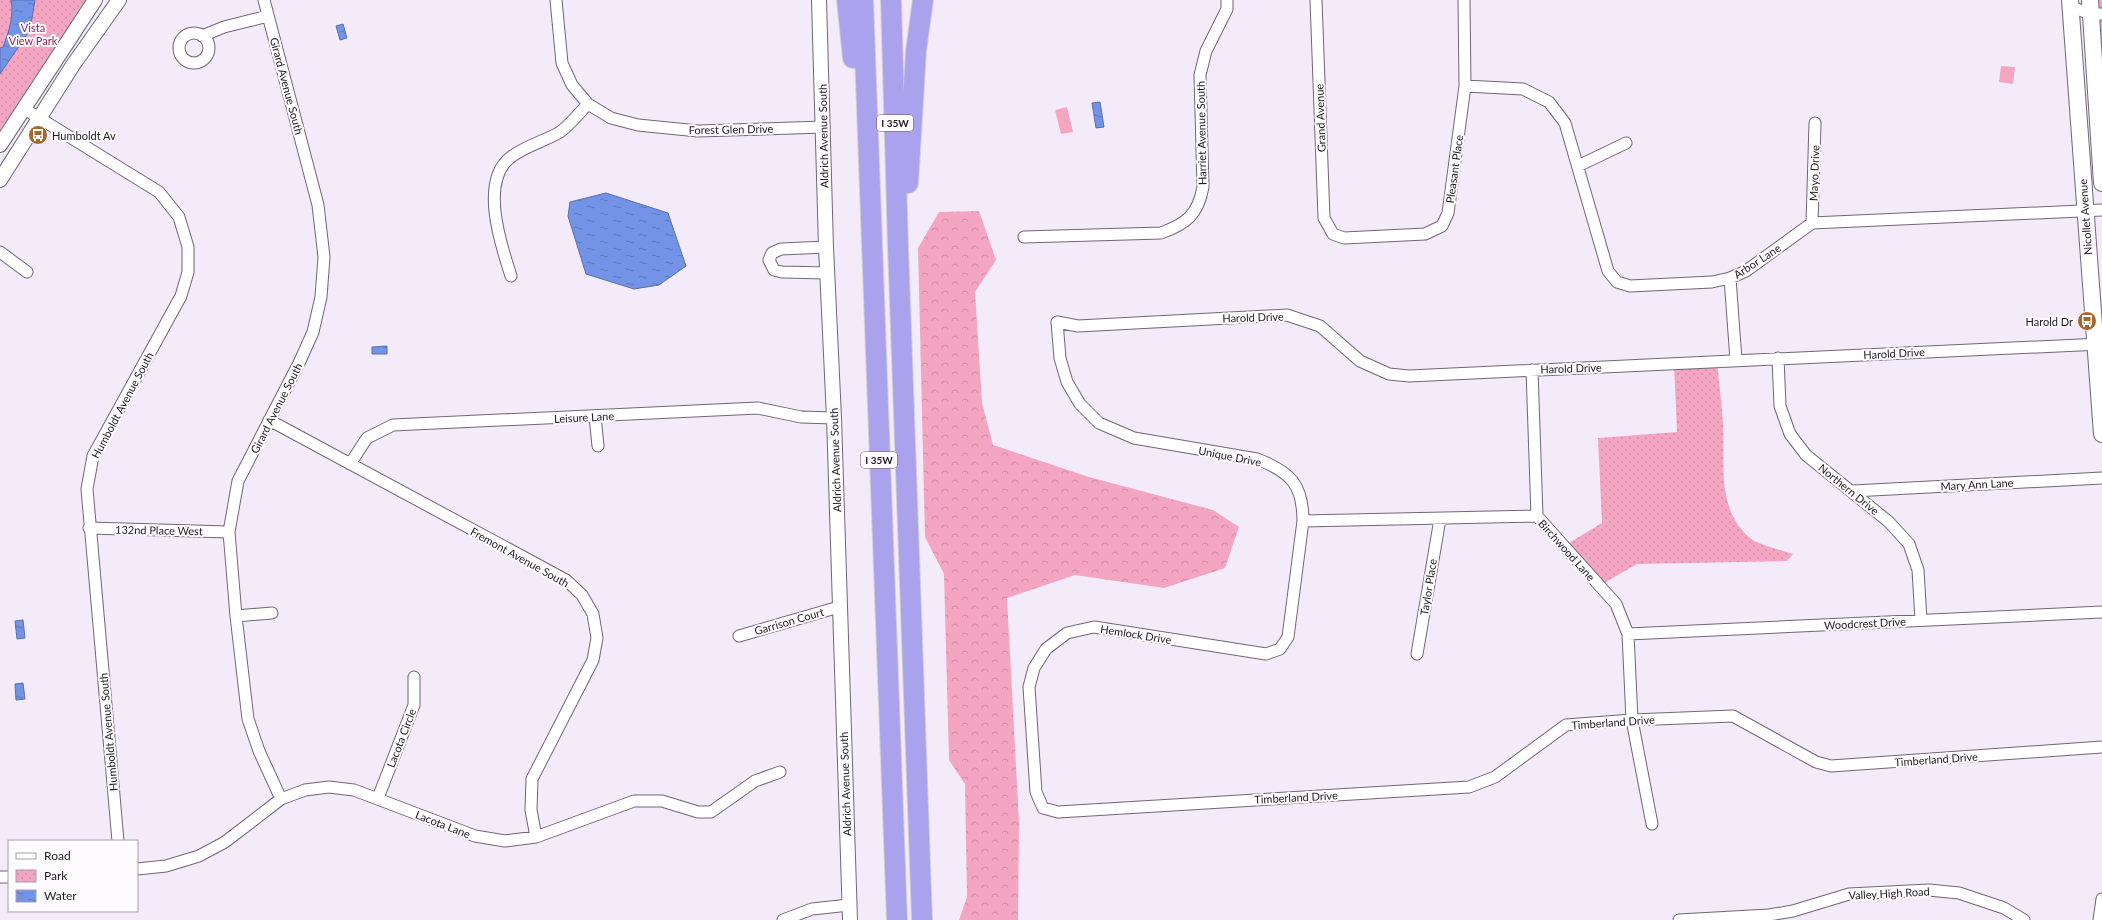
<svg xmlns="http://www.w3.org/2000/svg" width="2102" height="920" font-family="Lato,sans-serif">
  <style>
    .forest { fill: url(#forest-crowns) }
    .park { fill: url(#park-dots) }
    .pitch { fill: #f3a5c2 }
    .water { fill: url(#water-ripples); stroke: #5a6fab }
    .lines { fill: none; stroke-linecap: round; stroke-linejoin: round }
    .minor-casing { stroke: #6e6774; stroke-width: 13 }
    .tertiary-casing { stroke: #6e6774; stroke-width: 16 }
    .secondary-casing { stroke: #6e6774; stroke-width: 18 }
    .motorway-casing { stroke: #d2d1d2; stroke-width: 22 }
    .minor { stroke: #fff; stroke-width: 11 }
    .tertiary { stroke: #fff; stroke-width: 14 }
    .secondary { stroke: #fff; stroke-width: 16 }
    .motorway { stroke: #aba2ee; stroke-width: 20 }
    .labels { text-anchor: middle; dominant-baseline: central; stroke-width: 4; stroke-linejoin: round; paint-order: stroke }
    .shield { fill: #fdfbfe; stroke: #615e63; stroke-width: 1 }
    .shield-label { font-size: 10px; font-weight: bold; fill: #1e1b20 }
    .park-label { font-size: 11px; fill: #95205a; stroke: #fdfbfe }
    .street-label { font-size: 11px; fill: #1e1b20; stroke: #fdfbfe }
    .poi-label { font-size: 11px; fill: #1e1b20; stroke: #fdfbfe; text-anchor: start }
  </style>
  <defs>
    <pattern id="forest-crowns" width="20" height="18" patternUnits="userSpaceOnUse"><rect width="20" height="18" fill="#f3a5c2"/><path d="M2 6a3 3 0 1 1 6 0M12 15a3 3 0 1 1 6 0" fill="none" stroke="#d08da6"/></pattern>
    <pattern id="park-dots" width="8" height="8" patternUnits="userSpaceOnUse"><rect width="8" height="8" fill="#f3a5c2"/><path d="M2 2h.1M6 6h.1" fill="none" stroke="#d08da6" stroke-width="1.8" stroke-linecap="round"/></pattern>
    <pattern id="water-ripples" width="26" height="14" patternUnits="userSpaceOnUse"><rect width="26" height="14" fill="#7393e6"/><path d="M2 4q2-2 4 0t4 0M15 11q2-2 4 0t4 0" fill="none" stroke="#5e77ba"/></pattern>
  </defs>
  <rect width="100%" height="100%" fill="#f4ebfa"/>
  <path class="forest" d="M979,211L996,260L975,292L982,403L993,445L1089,477L1213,510L1239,527L1225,568L1164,588L1075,575L1007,598L1019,822L1018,920H959L967,897L965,784L949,760L944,574L925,537L918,248L939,212Z"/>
  <path class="park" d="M0,0H96L0,140Z
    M2095,0H2102V93Z
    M1717,362C1719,383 1722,404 1723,426C1724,464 1717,510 1750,538C1758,545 1782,550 1793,554L1787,561L1637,564L1599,586L1564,546L1602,523L1598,438L1677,432L1674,364Z"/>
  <path class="pitch" d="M2001,66L2015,67L2013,84L1999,82Z
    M1067,107L1073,132L1061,134L1055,110Z"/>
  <path class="water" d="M11,0H35L30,30L0,74V48L3,47C9,31 14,17 11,0Z
    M343,24L347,38L340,40L336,26Z
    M1100,102L1104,127L1096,128L1092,103Z
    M606,193L668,213L686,266L659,285L634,289L586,274L568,216L570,202Z
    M387,346V354H372V347Z
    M23,620L25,638L17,639L15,621Z
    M23,683L25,699L16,700L15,684Z"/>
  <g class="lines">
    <g class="minor-casing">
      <path id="minor" d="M264,0L318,205L324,257L321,297L313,332L300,361L238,481L229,532L236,616L248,719L259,751L281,799
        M556,0L562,63L572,85L588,104L611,118L638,125L698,131L824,127
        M1316,0L1324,218L1333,234L1344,238L1425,234L1442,226L1448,213L1465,86L1464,0
        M2071,7L2091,14H2102
        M179 48a15 15 0 1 1 30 0a15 15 0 1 1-30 0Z
        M202,36L224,27L268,16
        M1465,86L1523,89L1549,102L1565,123L1608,271L1617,282L1630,286L1712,282L1730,278L1746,271L1812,223L2102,210
        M23,108L159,192L179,217L188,247V272L181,296L93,456L87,489L118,841
        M1578,166L1626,143
        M1812,223L1815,123
        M1024,237L1161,233C1186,224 1198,215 1203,187L1200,75L1206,51L1227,9V0
        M826,247L781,249L772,253L769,260L774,270L782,272L827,273
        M0,252L27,272
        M511,276C501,245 479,181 511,157C525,146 545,141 560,132C570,125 580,112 588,104
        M1730,278L1736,360
        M1778,358L1780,406L1790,434L1806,455L1889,522L1909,544L1918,570L1921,620
        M1532,370L1537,516L1616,604L1628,634L1632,720L1652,824
        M595,416L598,446
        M269,420L566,580L582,595L593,614L597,638L593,660L532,779L531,810L536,837
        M350,464L367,438L393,425L758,408L801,417L834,418
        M1853,491L2102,478
        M1537,516L1303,521C1303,485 1291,472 1257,459L1134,438L1099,423L1080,404L1067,382L1060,358L1057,322L1078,326L1287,315L1320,326L1360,361L1389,374L1409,376L2101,344
        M1303,521L1288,637L1280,649L1266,654L1094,627L1067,633L1046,649L1034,668L1029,687L1036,792L1043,808L1058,812L1469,787L1495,777L1566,725L1632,720L1733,716L1816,762L1831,766L2102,747
        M89,528L229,532
        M236,616L272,613
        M1628,634L2102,612
        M739,636L839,607
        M1417,654L1440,519
        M378,798L414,705V677
        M137,869L166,866L199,856L225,842L281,799L305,790L329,787L354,790L475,836L505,841L536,837L634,801H662L698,812H711L755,781L780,772
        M0,877H9
        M783,920L812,909L849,905
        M1679,920L1769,915L1793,911L1849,894L1929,890L1959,893L2004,908L2024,920
        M2099,920L2102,899"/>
    </g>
    <g class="tertiary-casing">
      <path id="tertiary" d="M819,0L826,247L834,418L850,920
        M0,145L95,0
        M0,180L73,65L119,0"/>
    </g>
    <g class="secondary-casing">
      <path id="secondary" d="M2070,0L2102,434
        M2090,0L2102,183"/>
    </g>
    <g class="motorway-casing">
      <path id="motorway" d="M847,0L853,58
        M863,0L897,920
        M891,0L898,246L922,920
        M908,183L916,51L923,0"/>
    </g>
    <use href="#minor" class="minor"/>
    <use href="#tertiary" class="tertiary"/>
    <use href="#secondary" class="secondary"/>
    <use href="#motorway" class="motorway"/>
  </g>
  <defs>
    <g id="bus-disc" transform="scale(1)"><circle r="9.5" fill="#a5682c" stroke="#fdfbfe"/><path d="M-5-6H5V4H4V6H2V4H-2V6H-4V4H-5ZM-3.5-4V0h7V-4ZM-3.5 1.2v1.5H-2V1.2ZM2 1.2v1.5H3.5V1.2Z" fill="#fff"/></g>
  </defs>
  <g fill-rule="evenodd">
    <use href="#bus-disc" x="38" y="135"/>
    <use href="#bus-disc" x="2087" y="321"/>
  </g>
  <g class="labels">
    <g class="shield">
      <rect x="877" y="115" width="36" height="16" rx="3"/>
      <rect x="861" y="452" width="36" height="16" rx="3"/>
    </g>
    <g class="shield-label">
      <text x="895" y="123">I 35W</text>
      <text x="879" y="460">I 35W</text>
    </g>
    <g class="park-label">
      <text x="33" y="27">Vista<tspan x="33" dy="13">View Park</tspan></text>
    </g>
    <g class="street-label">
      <text transform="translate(287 86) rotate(75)">Girard Avenue South</text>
      <text transform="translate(1320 118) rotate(-92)">Grand Avenue</text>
      <text transform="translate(731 129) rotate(-1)">Forest Glen Drive</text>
      <text transform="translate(1201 133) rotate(-91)">Harriet Avenue South</text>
      <text transform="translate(823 136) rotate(-91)">Aldrich Avenue South</text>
      <text transform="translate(1454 169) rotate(-82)">Pleasant Place</text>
      <text transform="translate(1814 173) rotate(-88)">Mayo Drive</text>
      <text transform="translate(2085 217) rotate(-94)">Nicollet Avenue</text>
      <text transform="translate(1757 261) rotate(-33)">Arbor Lane</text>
      <text transform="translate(1253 317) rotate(-2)">Harold Drive</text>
      <text transform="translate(1894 353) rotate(-3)">Harold Drive</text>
      <text transform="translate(1571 368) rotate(-2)">Harold Drive</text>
      <text transform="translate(122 405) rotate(-62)">Humboldt Avenue South</text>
      <text transform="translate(276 408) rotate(-63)">Girard Avenue South</text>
      <text transform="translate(584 417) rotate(-3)">Leisure Lane</text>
      <text transform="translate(1230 456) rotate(11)">Unique Drive</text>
      <text transform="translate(835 460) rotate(-92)">Aldrich Avenue South</text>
      <text transform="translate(1977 484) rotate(-3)">Mary Ann Lane</text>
      <text transform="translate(1849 489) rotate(39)">Northern Drive</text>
      <text transform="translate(159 530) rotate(1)">132nd Place West</text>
      <text transform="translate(1567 550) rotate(48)">Birchwood Lane</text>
      <text transform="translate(520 557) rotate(29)">Fremont Avenue South</text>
      <text transform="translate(1428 587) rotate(-81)">Taylor Place</text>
      <text transform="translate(789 621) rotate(-16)">Garrison Court</text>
      <text transform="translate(1865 623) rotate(-3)">Woodcrest Drive</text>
      <text transform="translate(1136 634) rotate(9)">Hemlock Drive</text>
      <text transform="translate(1613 722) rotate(-4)">Timberland Drive</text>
      <text transform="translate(108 732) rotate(-95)">Humboldt Avenue South</text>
      <text transform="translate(401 738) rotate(-69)">Lacota Circle</text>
      <text transform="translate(1936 759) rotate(-4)">Timberland Drive</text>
      <text transform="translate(845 784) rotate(-92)">Aldrich Avenue South</text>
      <text transform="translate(1296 797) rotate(-3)">Timberland Drive</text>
      <text transform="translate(443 824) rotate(21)">Lacota Lane</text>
      <text transform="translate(1889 893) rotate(-3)">Valley High Road</text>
    </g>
    <g class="poi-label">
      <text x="52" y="135">Humboldt Av</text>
      <text x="2073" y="321" text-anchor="end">Harold Dr</text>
    </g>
  </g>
  <rect x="8" y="840" width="130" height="72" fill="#fdfbfe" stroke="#a4a1a5"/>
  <rect x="16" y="853" width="20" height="6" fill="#ffffff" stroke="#a4a1a5"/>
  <text x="44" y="860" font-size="12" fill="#1e1b20">Road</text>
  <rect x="16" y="870" width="20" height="12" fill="url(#park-dots)" stroke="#a4a1a5"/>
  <text x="44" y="880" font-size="12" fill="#1e1b20">Park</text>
  <rect x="16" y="890" width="20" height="12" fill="url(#water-ripples)" stroke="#a4a1a5"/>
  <text x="44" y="900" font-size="12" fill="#1e1b20">Water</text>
</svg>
